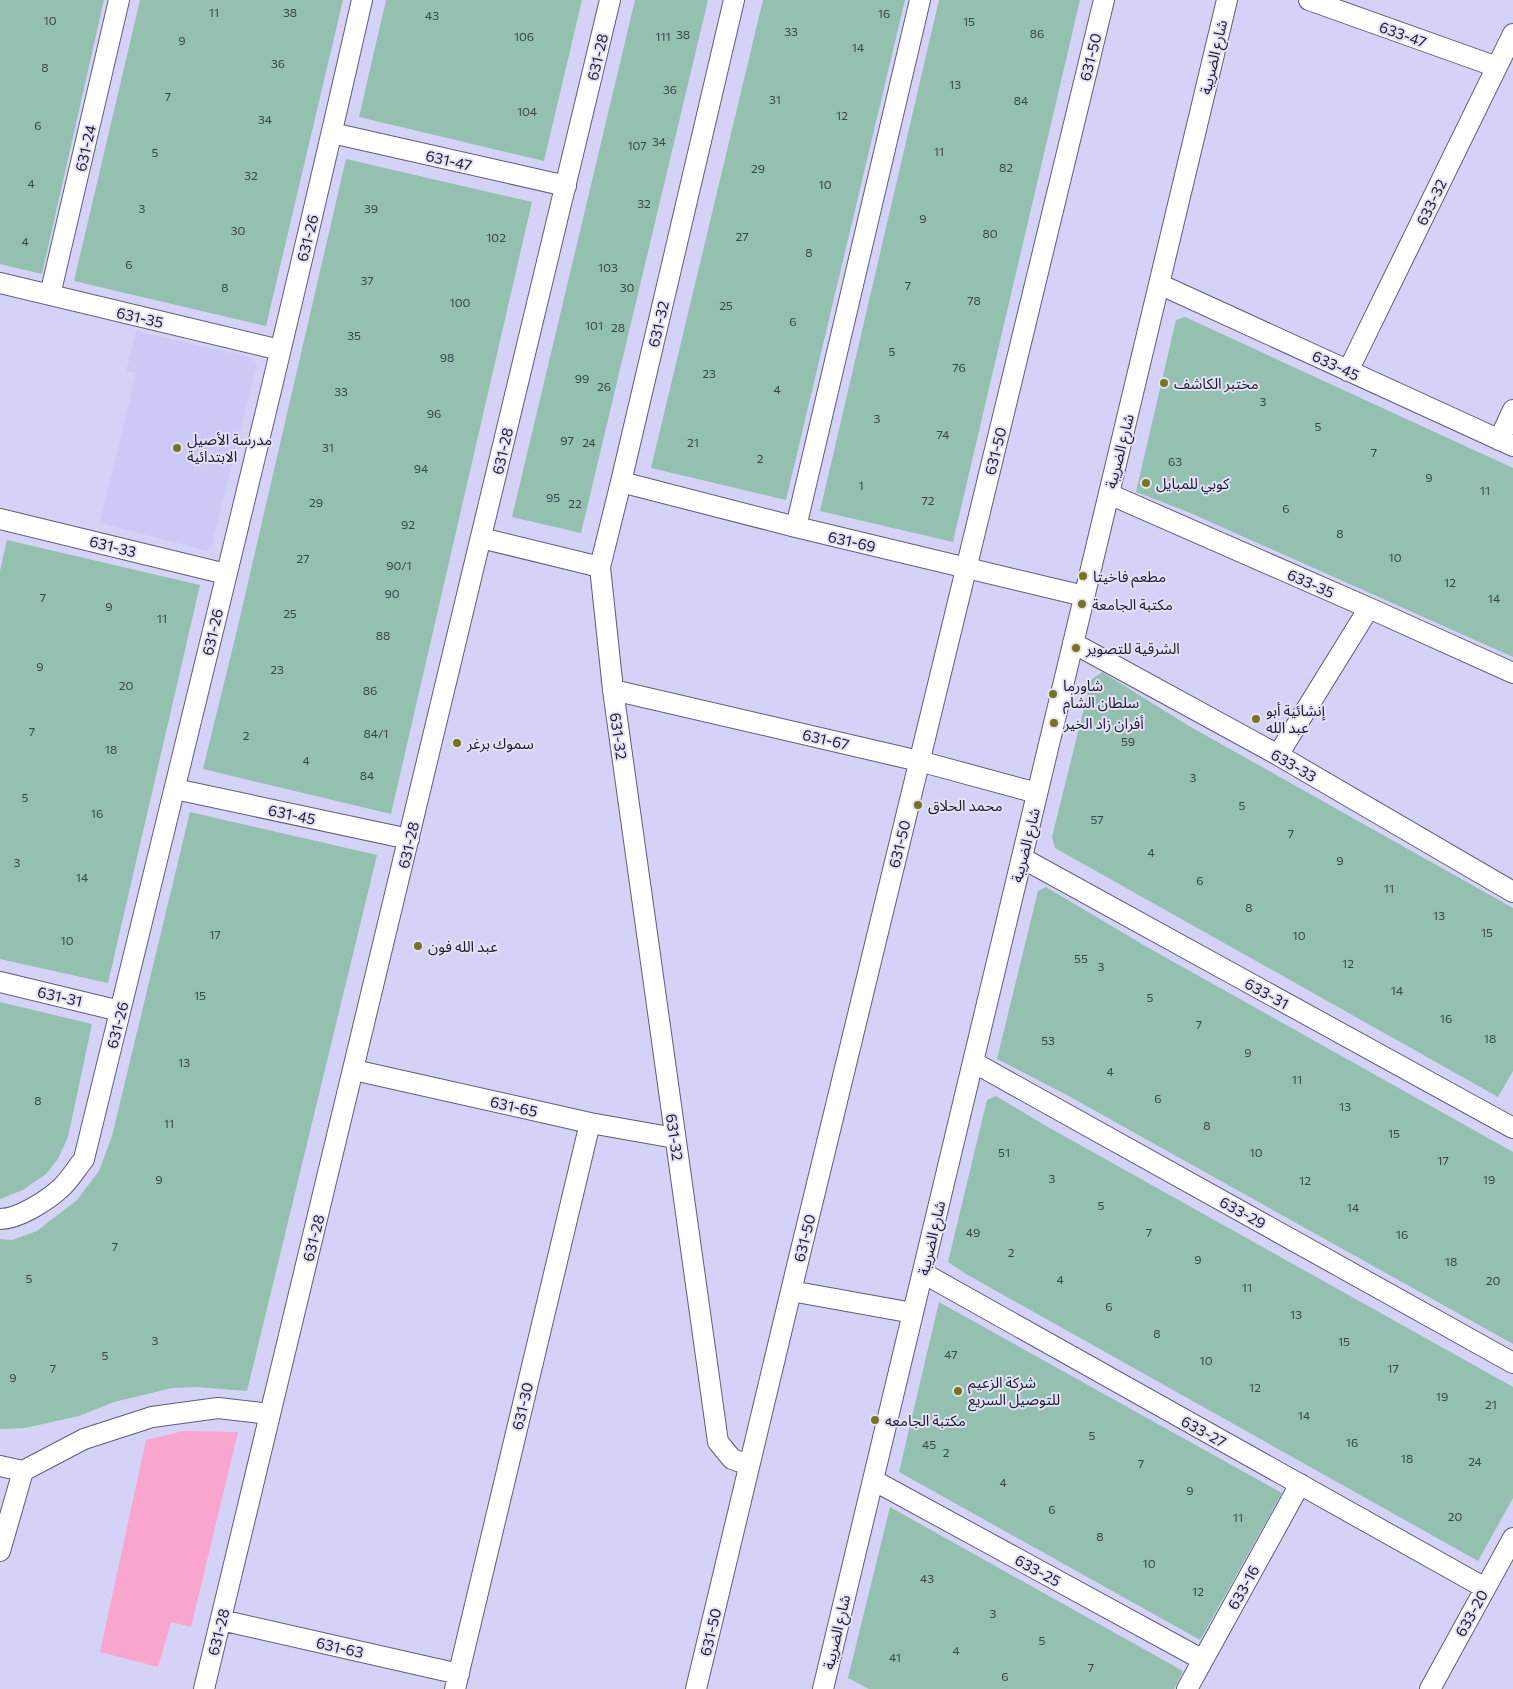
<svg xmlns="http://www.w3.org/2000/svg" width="1513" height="1689" font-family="Commissioner,'Noto Sans Arabic',sans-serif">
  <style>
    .built { fill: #cdc9f7 }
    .green { fill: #f9a5ce }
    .building { fill: #93c0af }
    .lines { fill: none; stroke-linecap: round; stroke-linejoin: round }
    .minor-casing { stroke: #5f5c7d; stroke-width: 22 }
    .minor { stroke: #fff; stroke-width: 20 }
    .poi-dot { fill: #75751a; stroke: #e3e1f8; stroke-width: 2 }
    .labels { text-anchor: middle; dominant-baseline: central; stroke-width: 4; stroke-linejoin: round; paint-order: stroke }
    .number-label { font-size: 12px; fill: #3b454b }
    .street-label { font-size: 15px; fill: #1e1c2a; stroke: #e3e1f8 }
    .poi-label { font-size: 15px; fill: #1e1c2a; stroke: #e3e1f8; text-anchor: start }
  </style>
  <rect width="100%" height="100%" fill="#d5d2f8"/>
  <path class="built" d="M136,331L253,358L257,365L212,546L207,551L100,523L136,373L126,371Z"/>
  <path class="green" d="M183,1431L238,1432L191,1627L171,1622L158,1667L100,1652L146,1440Z"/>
  <path class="building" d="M0,0H104L42,274L0,264Z
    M140,0H343L266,326L74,281Z
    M386,0H582L544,161L359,117Z
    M635,0H708L581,533L512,517Z
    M763,0H905L786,500L651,468Z
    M939,0H1080L953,542L820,511Z
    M346,159L532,202L391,814L203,769L237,630Z
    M1185,317L1513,468V657L1188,512L1136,492L1176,320Z
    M7,540L200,585L108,983L0,959V571Z
    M1102,672L1189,726L1513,908V1071L1498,1097L1055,848L1052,837L1091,680Z
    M190,812L377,855L247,1391L196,1387L172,1388L114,1402L79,1416L25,1428L0,1429V1239L12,1240L37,1231L77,1200L99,1171L112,1136Z
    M1046,887L1147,947L1513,1152V1344L1065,1094L997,1059L1038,891Z
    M0,1002L92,1024L68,1137L58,1159L46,1174L23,1190L0,1199Z
    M996,1096L1048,1127L1513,1387V1498L1478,1561L966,1274L948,1262L987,1100Z
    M939,1302L1282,1493L1200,1640L899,1472Z
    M890,1507L1183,1671L1174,1689H869L848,1678Z"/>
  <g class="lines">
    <g class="minor-casing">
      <path id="minor" d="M734,0L621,482L600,567L613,690L718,1442L732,1459L749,1465
        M1309,0L1497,67
        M332,133L566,186
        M0,283L280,350
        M1159,284L1513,446
        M50,295L119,0
        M1348,371L1513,34
        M1499,440L1513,410
        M621,482L796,527L1084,596
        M1109,494L1369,608L1513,673
        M0,519L226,574
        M796,527L920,0
        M481,538L600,567
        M1073,643L1278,755L1513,892
        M613,690L919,761L1037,793
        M1278,755L1369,608
        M175,789L409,839
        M1022,858L1513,1128
        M0,982L120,1011
        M973,1062L1513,1363
        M354,1070L590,1123L675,1138
        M0,1219C19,1219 48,1200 62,1187C70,1179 77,1168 84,1159C178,773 274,388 362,0
        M923,1273L1485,1588
        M791,1291L913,1313
        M0,1466L23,1471
        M873,1480L1203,1660
        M0,1551L23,1471L84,1439L152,1417L218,1408L270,1414
        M221,1620L459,1674
        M204,1689L610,0
        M455,1689L590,1123
        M696,1689L791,1291L1104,0
        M823,1689L1227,0
        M1187,1689L1300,1484
        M1430,1689L1513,1538"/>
    </g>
    <use href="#minor" class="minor"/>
  </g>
  <g class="poi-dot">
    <circle cx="1164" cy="383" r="5"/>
    <circle cx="177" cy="448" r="5"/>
    <circle cx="1146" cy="483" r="5"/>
    <circle cx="1083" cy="576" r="5"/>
    <circle cx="1082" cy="604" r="5"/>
    <circle cx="1076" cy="648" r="5"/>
    <circle cx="1053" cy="694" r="5"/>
    <circle cx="1256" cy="719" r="5"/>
    <circle cx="1054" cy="723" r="5"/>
    <circle cx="457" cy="743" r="5"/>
    <circle cx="918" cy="805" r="5"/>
    <circle cx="418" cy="946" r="5"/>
    <circle cx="958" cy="1391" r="5"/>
    <circle cx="875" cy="1420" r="5"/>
  </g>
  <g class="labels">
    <g class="number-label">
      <text x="214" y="12">11</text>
      <text x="290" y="12">38</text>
      <text x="884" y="13">16</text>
      <text x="432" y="15">43</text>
      <text x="50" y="20">10</text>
      <text x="969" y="21">15</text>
      <text x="791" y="31">33</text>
      <text x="1037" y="33">86</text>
      <text x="683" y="34">38</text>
      <text x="524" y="36">106</text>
      <text x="663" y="36">111</text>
      <text x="182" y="40">9</text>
      <text x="858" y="47">14</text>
      <text x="278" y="63">36</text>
      <text x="45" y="67">8</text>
      <text x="955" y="84">13</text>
      <text x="670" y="89">36</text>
      <text x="168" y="96">7</text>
      <text x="775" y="99">31</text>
      <text x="1021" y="100">84</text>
      <text x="527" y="111">104</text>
      <text x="842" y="115">12</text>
      <text x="265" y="119">34</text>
      <text x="38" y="125">6</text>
      <text x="659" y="141">34</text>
      <text x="637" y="145">107</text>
      <text x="939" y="151">11</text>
      <text x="155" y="152">5</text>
      <text x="1006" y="167">82</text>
      <text x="758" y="168">29</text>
      <text x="251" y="175">32</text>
      <text x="31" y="183">4</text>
      <text x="825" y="184">10</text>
      <text x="644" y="203">32</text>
      <text x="142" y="208">3</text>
      <text x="371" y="208">39</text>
      <text x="923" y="218">9</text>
      <text x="238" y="230">30</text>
      <text x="990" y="233">80</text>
      <text x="742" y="236">27</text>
      <text x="496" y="237">102</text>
      <text x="25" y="241">4</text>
      <text x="809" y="252">8</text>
      <text x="129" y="264">6</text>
      <text x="608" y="267">103</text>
      <text x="367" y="280">37</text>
      <text x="908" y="285">7</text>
      <text x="225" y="287">8</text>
      <text x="627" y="287">30</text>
      <text x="974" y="300">78</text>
      <text x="460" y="302">100</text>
      <text x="726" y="305">25</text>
      <text x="793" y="321">6</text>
      <text x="594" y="325">101</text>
      <text x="618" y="327">28</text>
      <text x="354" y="335">35</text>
      <text x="892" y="351">5</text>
      <text x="447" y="357">98</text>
      <text x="959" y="367">76</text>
      <text x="709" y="373">23</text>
      <text x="582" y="378">99</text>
      <text x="604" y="386">26</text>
      <text x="777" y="389">4</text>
      <text x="341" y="391">33</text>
      <text x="1263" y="401">3</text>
      <text x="434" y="413">96</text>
      <text x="877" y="418">3</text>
      <text x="1318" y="426">5</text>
      <text x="943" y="434">74</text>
      <text x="567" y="440">97</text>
      <text x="589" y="442">24</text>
      <text x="693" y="442">21</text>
      <text x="328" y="447">31</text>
      <text x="1374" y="452">7</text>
      <text x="760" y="458">2</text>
      <text x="1175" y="461">63</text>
      <text x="421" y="468">94</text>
      <text x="1429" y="477">9</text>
      <text x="861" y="485">1</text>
      <text x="1485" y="490">11</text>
      <text x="553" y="497">95</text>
      <text x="928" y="500">72</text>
      <text x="316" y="502">29</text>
      <text x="575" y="503">22</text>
      <text x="1286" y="508">6</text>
      <text x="408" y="524">92</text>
      <text x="1340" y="533">8</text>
      <text x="1395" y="557">10</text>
      <text x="303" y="558">27</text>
      <text x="399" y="565">90/1</text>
      <text x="1450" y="582">12</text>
      <text x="392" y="593">90</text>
      <text x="43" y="597">7</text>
      <text x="1494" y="598">14</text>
      <text x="109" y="606">9</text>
      <text x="290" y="613">25</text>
      <text x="162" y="618">11</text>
      <text x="383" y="635">88</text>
      <text x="40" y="666">9</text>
      <text x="277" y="669">23</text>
      <text x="126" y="685">20</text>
      <text x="370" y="690">86</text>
      <text x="32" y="731">7</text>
      <text x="376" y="733">84/1</text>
      <text x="246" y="735">2</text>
      <text x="1128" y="741">59</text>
      <text x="111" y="749">18</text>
      <text x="306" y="760">4</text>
      <text x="367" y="775">84</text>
      <text x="1193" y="777">3</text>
      <text x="25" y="797">5</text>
      <text x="1242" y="805">5</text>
      <text x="97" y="813">16</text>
      <text x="1097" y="819">57</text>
      <text x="1291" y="833">7</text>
      <text x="1151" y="852">4</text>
      <text x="1340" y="860">9</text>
      <text x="17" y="862">3</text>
      <text x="82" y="877">14</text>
      <text x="1200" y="880">6</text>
      <text x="1389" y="888">11</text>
      <text x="1249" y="907">8</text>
      <text x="1439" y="915">13</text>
      <text x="1487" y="932">15</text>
      <text x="215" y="934">17</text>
      <text x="1299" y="935">10</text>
      <text x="67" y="940">10</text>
      <text x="1081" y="958">55</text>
      <text x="1348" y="963">12</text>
      <text x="1101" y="966">3</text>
      <text x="1397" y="990">14</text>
      <text x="200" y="995">15</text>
      <text x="1150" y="997">5</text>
      <text x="1446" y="1018">16</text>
      <text x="1199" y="1024">7</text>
      <text x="1490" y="1038">18</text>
      <text x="1048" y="1040">53</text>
      <text x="1248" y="1052">9</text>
      <text x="184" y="1062">13</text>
      <text x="1110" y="1071">4</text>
      <text x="1297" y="1079">11</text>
      <text x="1158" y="1098">6</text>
      <text x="38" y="1100">8</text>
      <text x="1345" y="1106">13</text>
      <text x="169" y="1123">11</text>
      <text x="1207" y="1125">8</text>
      <text x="1394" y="1133">15</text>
      <text x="1004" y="1152">51</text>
      <text x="1256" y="1152">10</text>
      <text x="1443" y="1160">17</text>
      <text x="1052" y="1178">3</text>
      <text x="159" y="1179">9</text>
      <text x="1489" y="1179">19</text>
      <text x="1305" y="1180">12</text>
      <text x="1101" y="1205">5</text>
      <text x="1353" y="1207">14</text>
      <text x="973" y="1232">49</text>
      <text x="1149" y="1232">7</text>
      <text x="1402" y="1234">16</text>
      <text x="115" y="1246">7</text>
      <text x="1011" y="1252">2</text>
      <text x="1198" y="1259">9</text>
      <text x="1451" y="1261">18</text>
      <text x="29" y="1278">5</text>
      <text x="1060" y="1279">4</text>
      <text x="1493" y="1280">20</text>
      <text x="1247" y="1287">11</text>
      <text x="1109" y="1306">6</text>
      <text x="1296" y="1314">13</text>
      <text x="1157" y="1333">8</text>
      <text x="155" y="1340">3</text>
      <text x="1344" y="1341">15</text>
      <text x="951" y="1354">47</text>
      <text x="105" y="1355">5</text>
      <text x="1206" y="1360">10</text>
      <text x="53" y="1368">7</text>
      <text x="1393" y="1368">17</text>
      <text x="13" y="1377">9</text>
      <text x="1255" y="1387">12</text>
      <text x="1442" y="1396">19</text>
      <text x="1491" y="1404">21</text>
      <text x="1304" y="1415">14</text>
      <text x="1092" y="1435">5</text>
      <text x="1352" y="1442">16</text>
      <text x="929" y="1444">45</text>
      <text x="946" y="1452">2</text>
      <text x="1407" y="1458">18</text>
      <text x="1475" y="1461">24</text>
      <text x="1141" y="1463">7</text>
      <text x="1003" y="1482">4</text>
      <text x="1190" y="1490">9</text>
      <text x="1052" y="1509">6</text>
      <text x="1455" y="1516">20</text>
      <text x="1238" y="1517">11</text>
      <text x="1100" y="1536">8</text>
      <text x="1149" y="1563">10</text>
      <text x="927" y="1578">43</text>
      <text x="1198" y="1591">12</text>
      <text x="993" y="1613">3</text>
      <text x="1042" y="1640">5</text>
      <text x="956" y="1650">4</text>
      <text x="895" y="1657">41</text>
      <text x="1091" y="1667">7</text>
      <text x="1005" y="1676">6</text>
    </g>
    <g class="street-label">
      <text transform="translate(1403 34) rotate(20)">633-47</text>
      <text transform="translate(597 57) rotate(-77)">631-28</text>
      <text transform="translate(1090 57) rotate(-76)">631-50</text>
      <text transform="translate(1213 57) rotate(-77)">شارع الضريبة</text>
      <text transform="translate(85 148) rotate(-77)">631-24</text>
      <text transform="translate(449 160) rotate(13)">631-47</text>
      <text transform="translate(1431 202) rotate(-64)">633-32</text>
      <text transform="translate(307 238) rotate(-76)">631-26</text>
      <text transform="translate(140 317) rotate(13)">631-35</text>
      <text transform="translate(658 324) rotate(-77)">631-32</text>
      <text transform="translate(1336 365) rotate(25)">633-45</text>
      <text transform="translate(502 451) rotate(-77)">631-28</text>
      <text transform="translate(995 451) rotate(-76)">631-50</text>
      <text transform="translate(1119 451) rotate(-76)">شارع الضريبة</text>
      <text transform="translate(852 541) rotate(13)">631-69</text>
      <text transform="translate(113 546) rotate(14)">631-33</text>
      <text transform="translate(1311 583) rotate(24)">633-35</text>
      <text transform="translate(212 632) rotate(-77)">631-26</text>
      <text transform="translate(619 736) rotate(82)">631-32</text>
      <text transform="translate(826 739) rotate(13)">631-67</text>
      <text transform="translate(1294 765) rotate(30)">633-33</text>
      <text transform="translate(292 814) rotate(12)">631-45</text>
      <text transform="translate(899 844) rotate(-76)">631-50</text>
      <text transform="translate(408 845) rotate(-77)">631-28</text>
      <text transform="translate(1025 845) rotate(-76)">شارع الضريبة</text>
      <text transform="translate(1267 993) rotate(29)">633-31</text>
      <text transform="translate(60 996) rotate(13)">631-31</text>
      <text transform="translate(117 1025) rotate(-76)">631-26</text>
      <text transform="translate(514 1106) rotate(13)">631-65</text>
      <text transform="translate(675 1137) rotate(82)">631-32</text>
      <text transform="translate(1243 1212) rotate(29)">633-29</text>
      <text transform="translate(313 1238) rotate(-76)">631-28</text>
      <text transform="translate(804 1238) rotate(-76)">631-50</text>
      <text transform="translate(931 1238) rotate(-77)">شارع الضريبة</text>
      <text transform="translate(522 1406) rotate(-77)">631-30</text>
      <text transform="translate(1204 1431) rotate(29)">633-27</text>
      <text transform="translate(1038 1570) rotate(29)">633-25</text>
      <text transform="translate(1243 1587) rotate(-61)">633-16</text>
      <text transform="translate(1471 1613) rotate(-61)">633-20</text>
      <text transform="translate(218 1632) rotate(-76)">631-28</text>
      <text transform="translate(710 1632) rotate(-77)">631-50</text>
      <text transform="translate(836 1632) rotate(-77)">شارع الضريبة</text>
      <text transform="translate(340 1647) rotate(13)">631-63</text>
    </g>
    <g class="poi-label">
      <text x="1174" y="383">مختبر الكاشف</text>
      <text x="187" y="439">مدرسة الأصيل<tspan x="187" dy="17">الابتدائية</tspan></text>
      <text x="1156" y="483">كوبي للمبايل</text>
      <text x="1093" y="576">مطعم فاخيتا</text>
      <text x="1092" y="604">مكتبة الجامعة</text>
      <text x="1086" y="648">الشرقية للتصوير</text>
      <text x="1063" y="685">شاورما<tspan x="1063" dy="17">سلطان الشام</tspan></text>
      <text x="1266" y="710">إنشائية أبو<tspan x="1266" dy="17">عبد الله</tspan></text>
      <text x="1064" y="723">أفران زاد الخير</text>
      <text x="467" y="743">سموك برغر</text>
      <text x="928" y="805">محمد الحلاق</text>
      <text x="428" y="946">عبد الله فون</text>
      <text x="968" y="1382">شركة الزعيم<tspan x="968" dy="17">للتوصيل السريع</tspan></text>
      <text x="885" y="1420">مكتبة الجامعه</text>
    </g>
  </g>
</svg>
